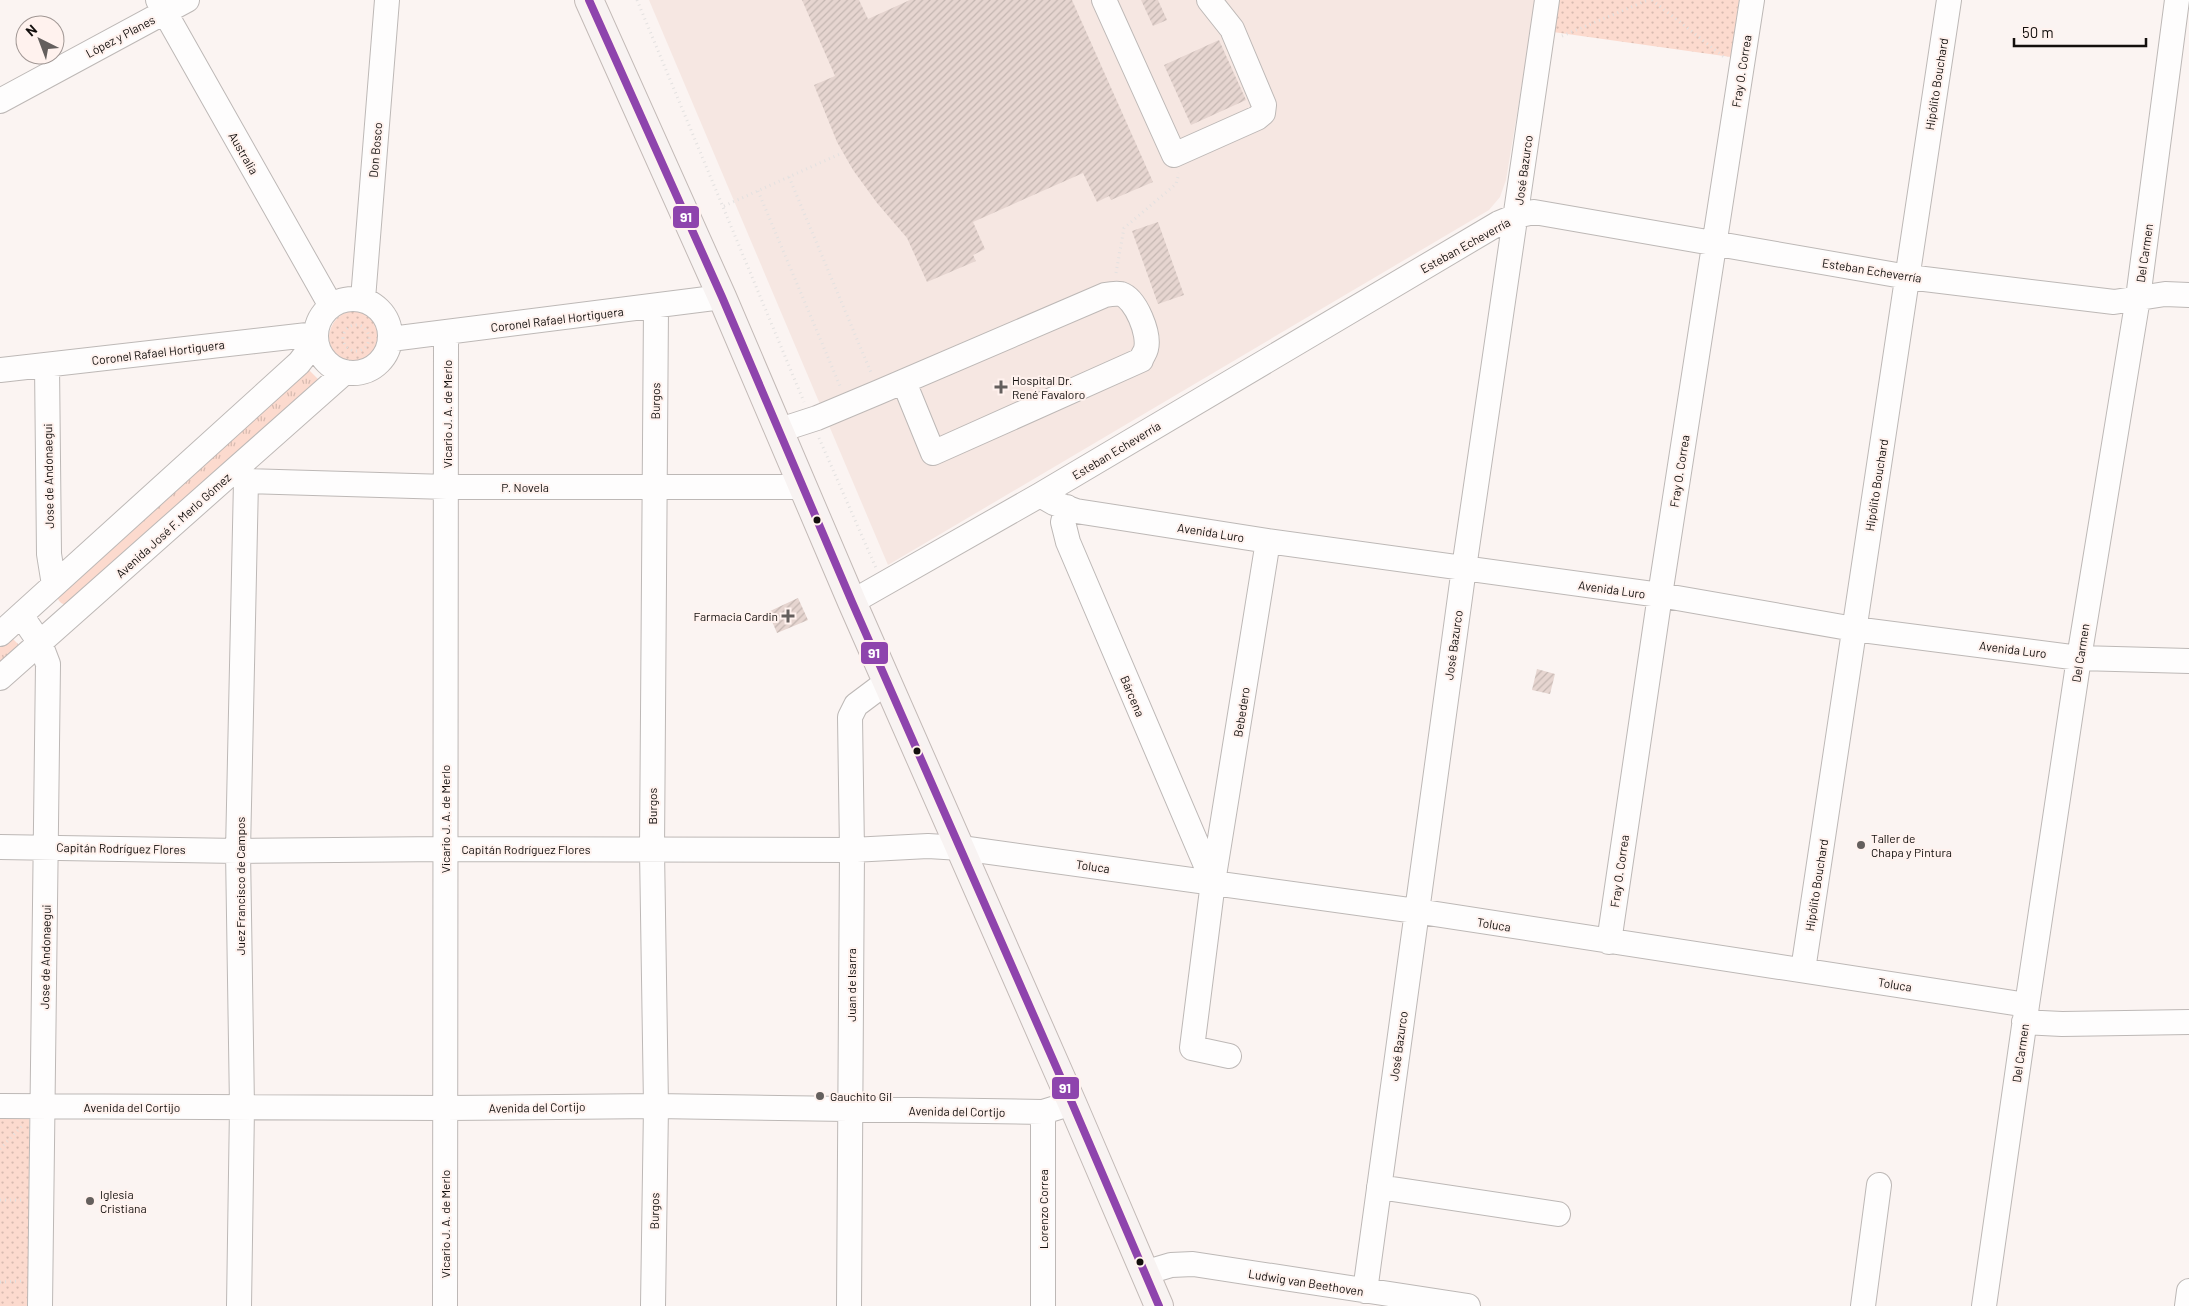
<svg xmlns="http://www.w3.org/2000/svg" width="2189" height="1306" font-family="Barlow,sans-serif">
  <style>
    .built { fill: #f6e7e2 }
    .grass { fill: url(#grass-tufts) }
    .park { fill: url(#park-dots) }
    .building { fill: url(#building-hatch) }
    .lines { fill: none; stroke-linecap: round; stroke-linejoin: round }
    .minor-casing { stroke: #bdb8b6; stroke-width: 26 }
    .major-casing { stroke: #c3bab7; stroke-width: 30 }
    .path { stroke: #e3e1e0; stroke-width: 3; stroke-dasharray: 1 4; stroke-linecap: butt }
    .minor { stroke: #fefdfd; stroke-width: 24 }
    .major { stroke: #f8f3f2; stroke-width: 28 }
    .bus-1-casing { stroke: #fff2ee; stroke-width: 11 }
    .bus-1 { stroke: #8e44ad; stroke-width: 8 }
    .poi-dot { fill: #645f5d; stroke: #fff2ee; stroke-width: 2 }
    .bus-dot { fill: #130f0d; stroke: #fff2ee; stroke-width: 2 }
    .labels { text-anchor: middle; dominant-baseline: central; stroke-width: 4; stroke-linejoin: round; paint-order: stroke }
    .street-label { font-size: 12px; fill: #130f0d; stroke: #fff2ee }
    .poi-label { font-size: 12px; fill: #130f0d; stroke: #fff2ee; text-anchor: start }
    .line-badge { stroke: #fff2ee; stroke-width: 2 }
    .badge-label { font-size: 14px; text-anchor: middle; font-weight: bold; fill: #fff }
  </style>
  <defs>
    <pattern id="grass-tufts" width="24" height="20" patternUnits="userSpaceOnUse" patternTransform="scale(1.25)"><rect width="24" height="20" fill="#fcdace"/><path d="M3 7l-1-3M5 7V3M7 7l1-3M15 17l-1-3M17 17v-4M19 17l1-3" fill="none" stroke="#d7bab0"/></pattern>
    <pattern id="park-dots" width="8" height="8" patternUnits="userSpaceOnUse" patternTransform="scale(1.25)"><rect width="8" height="8" fill="#fcdace"/><path d="M2 2h.1M6 6h.1" fill="none" stroke="#d7bab0" stroke-width="1.8" stroke-linecap="round"/></pattern>
    <pattern id="building-hatch" width="6" height="6" patternUnits="userSpaceOnUse" patternTransform="scale(1.25)"><rect width="6" height="6" fill="#e6d5d0"/><path d="M-1 1l2-2M0 6l6-6M5 7l2-2" fill="none" stroke="#c4b6b1"/></pattern>
  </defs>
  <rect width="100%" height="100%" fill="#fbf4f2"/>
  <path class="built" d="M649,0H1536L1506,180L1500,197L1489,210L888,565Z"/>
  <path class="grass" d="M307,368L319,380L68,604C62,605 60,603 57,597Z
    M11,637L18,644L17,649L0,664V644Z"/>
  <path class="park" d="M1557,0H1739L1731,57L1553,32Z
    M329 338a28 28 0 1 1 56 0a28 28 0 1 1-56 0Z
    M0,1113H29L31,1306H0Z"/>
  <path class="building" d="M802,0H859L868,19L910,0H1072L1153,182L1111,200L1109,196L1097,202L1083,173L973,222L985,249L973,255L976,261L927,282L907,238L877,203L853,170L837,142L814,85L835,76Z
    M1141,0H1158L1167,20L1153,26Z
    M1219,40L1246,100L1191,125L1164,65Z
    M1158,222L1184,295L1158,304L1132,231Z
    M798,598L808,620L777,633L768,612Z
    M1537,669L1555,674L1550,694L1532,690Z"/>
  <g class="lines">
    <g class="minor-casing">
      <path id="minor" d="M158,0L331,306
        M1104,0L1174,155L1257,118L1263,113L1264,105L1232,29L1209,0
        M0,101L187,0
        M316 336a37 37 0 1 1 74 0a37 37 0 1 1-74 0Z
        M363,299L387,0
        M391,339L722,297
        M47,365L49,554L54,585
        M0,370L316,334
        M780,430L817,418L879,392L1105,295C1110,294 1115,293 1121,294C1136,299 1150,334 1146,349C1145,353 1142,356 1141,360L933,453L904,382
        M246,481L447,487H804
        M1040,495L1054,503L1076,511L1268,541L1660,595L1854,629L2079,658L2189,661
        M1067,507L1063,522L1068,542L1213,882
        M852,602L1040,495L1499,223L1516,216L1534,212L1908,277L2114,302L2165,294L2189,295
        M21,615L40,643L48,664L40,1306
        M0,634L299,363L316,341
        M0,678L345,372
        M0,847L238,851L445,849L852,850L928,846L961,848L1416,911L2027,1005
        M1609,942L1660,595L1752,0
        M1803,970L1949,0
        M2024,1022L2062,1024L2189,1022
        M1229,1056L1192,1048L1213,882L1268,541
        M0,1106L445,1108L656,1106L1043,1112L1072,1103
        M1043,1112V1306
        M1379,1187L1558,1214
        M1144,1273L1171,1265L1193,1264L1468,1306
        M1365,1291L1464,568L1547,0
        M239,1306L242,1107L238,851L246,481
        M445,1306L446,332
        M653,1306L656,1106L652,850L656,307
        M849,1306L852,850L850,717L856,705L888,681
        M1863,1306L1879,1185
        M1984,1306L2027,1005L2079,658L2138,298L2177,0
        M2187,1306L2189,1291"/>
    </g>
    <g class="major-casing">
      <path id="major" d="M589,0L722,297L852,602L1072,1103L1159,1306"/>
    </g>
    <path class="path" d="M637,0L804,402
      M1652,0L1724,57
      M1562,36L1648,0
      M789,177L872,375
      M758,191L840,386
      M724,206L842,153
      M1116,273L1124,228L1176,184L1179,173
      M343 338a13 13 0 1 1 26 0a13 13 0 1 1-26 0Z
      M819,438L876,568
      M0,1149L22,1126
      M0,1200H22
      M0,1282L22,1281"/>
    <use href="#minor" class="minor"/>
    <use href="#major" class="major"/>
    <g class="bus-1-casing">
      <path id="bus-1" d="M589,0L722,297L852,602L1072,1103L1159,1306"/>
    </g>
    <use href="#bus-1" class="bus-1"/>
  </g>
  <g class="poi-dot">
    <path d="M998.5 379.5h5v5h5v5h-5v5h-5v-5h-5v-5h5z"/>
    <path d="M785.5 608.5h5v5h5v5h-5v5h-5v-5h-5v-5h5z"/>
    <circle cx="1861" cy="845" r="5"/>
    <circle cx="820" cy="1096" r="5"/>
    <circle cx="90" cy="1201" r="5"/>
  </g>
  <g class="bus-dot">
    <circle cx="817" cy="520" r="4.5"/>
    <circle cx="917" cy="751" r="4.5"/>
    <circle cx="1140" cy="1262" r="4.5"/>
  </g>
  <g class="labels">
    <g class="street-label">
      <text transform="translate(120 36) rotate(-28)">López y Planes</text>
      <text transform="translate(1741 71) rotate(-81)">Fray O. Correa</text>
      <text transform="translate(1936 84) rotate(-81)">Hipólito Bouchard</text>
      <text transform="translate(375 150) rotate(-85)">Don Bosco</text>
      <text transform="translate(244 153) rotate(60)">Australia</text>
      <text transform="translate(1523 170) rotate(-82)">José Bazurco</text>
      <text transform="translate(1465 245) rotate(-29)">Esteban Echeverría</text>
      <text transform="translate(2144 253) rotate(-82)">Del Carmen</text>
      <text transform="translate(1872 270) rotate(9)">Esteban Echeverría</text>
      <text transform="translate(557 319) rotate(-7)">Coronel Rafael Hortiguera</text>
      <text transform="translate(158 352) rotate(-7)">Coronel Rafael Hortiguera</text>
      <text transform="translate(655 401) rotate(-89)">Burgos</text>
      <text transform="translate(447 414) rotate(-90)">Vicario J. A. de Merlo</text>
      <text transform="translate(1116 450) rotate(-31)">Esteban Echeverría</text>
      <text transform="translate(1679 471) rotate(-81)">Fray O. Correa</text>
      <text transform="translate(48 476) rotate(-91)">Jose de Andonaegui</text>
      <text transform="translate(1876 485) rotate(-81)">Hipólito Bouchard</text>
      <text x="525" y="487">P. Novela</text>
      <text transform="translate(173 525) rotate(-42)">Avenida José F. Merlo Gómez</text>
      <text transform="translate(1211 532) rotate(9)">Avenida Luro</text>
      <text transform="translate(1612 589) rotate(8)">Avenida Luro</text>
      <text transform="translate(1453 645) rotate(-82)">José Bazurco</text>
      <text transform="translate(2013 649) rotate(7)">Avenida Luro</text>
      <text transform="translate(2080 653) rotate(-81)">Del Carmen</text>
      <text transform="translate(1133 696) rotate(67)">Bárcena</text>
      <text transform="translate(1241 712) rotate(-81)">Bebedero</text>
      <text transform="translate(652 806) rotate(-90)">Burgos</text>
      <text transform="translate(445 819) rotate(-90)">Vicario J. A. de Merlo</text>
      <text transform="translate(121 848) rotate(1)">Capitán Rodríguez Flores</text>
      <text x="526" y="849">Capitán Rodríguez Flores</text>
      <text transform="translate(1093 866) rotate(8)">Toluca</text>
      <text transform="translate(1619 871) rotate(-82)">Fray O. Correa</text>
      <text transform="translate(1816 885) rotate(-81)">Hipólito Bouchard</text>
      <text transform="translate(240 886) rotate(-90)">Juez Francisco de Campos</text>
      <text transform="translate(1494 924) rotate(9)">Toluca</text>
      <text transform="translate(45 957) rotate(-89)">Jose de Andonaegui</text>
      <text transform="translate(1895 984) rotate(9)">Toluca</text>
      <text transform="translate(851 985) rotate(-90)">Juan de Isarra</text>
      <text transform="translate(1398 1046) rotate(-82)">José Bazurco</text>
      <text transform="translate(2020 1053) rotate(-82)">Del Carmen</text>
      <text x="132" y="1107">Avenida del Cortijo</text>
      <text transform="translate(537 1107) rotate(-1)">Avenida del Cortijo</text>
      <text transform="translate(957 1111) rotate(1)">Avenida del Cortijo</text>
      <text transform="translate(1043 1209) rotate(-90)">Lorenzo Correa</text>
      <text transform="translate(654 1211) rotate(-89)">Burgos</text>
      <text transform="translate(445 1224) rotate(-90)">Vicario J. A. de Merlo</text>
      <text transform="translate(1306 1282) rotate(9)">Ludwig van Beethoven</text>
    </g>
    <g class="poi-label">
      <text x="1012" y="380">Hospital Dr.<tspan x="1012" dy="14">René Favaloro</tspan></text>
      <text x="778" y="616" text-anchor="end">Farmacia Cardin</text>
      <text x="1871" y="838">Taller de<tspan x="1871" dy="14">Chapa y Pintura</tspan></text>
      <text x="830" y="1096">Gauchito Gil</text>
      <text x="100" y="1194">Iglesia<tspan x="100" dy="14">Cristiana</tspan></text>
    </g>
  </g>
  <g class="line-badge">
    <rect x="672" y="205" width="28" height="24" rx="5" fill="#8e44ad"/>
    <rect x="860" y="641" width="29" height="24" rx="5" fill="#8e44ad"/>
    <rect x="1051" y="1076" width="29" height="24" rx="5" fill="#8e44ad"/>
  </g>
  <g class="badge-label">
    <text x="686" y="222">91</text>
    <text x="874" y="658">91</text>
    <text x="1065" y="1093">91</text>
  </g>
  <g transform="translate(40 40) rotate(318)"><circle r="24" fill="#fff2ee" stroke="#a19794"/>
  <path d="M0-4L9 19L0 12L-9 19Z" fill="#645f5d"/>
  <text y="-8" font-size="14" font-weight="bold" text-anchor="middle" fill="#130f0d">N</text>
  </g>
  <path d="M2014 38v8h132v-8" fill="none" stroke="#130f0d" stroke-width="2.5"/>
  <text x="2022" y="38" font-size="15" fill="#130f0d" stroke="#fff2ee" stroke-width="4" paint-order="stroke">50 m</text>
</svg>
